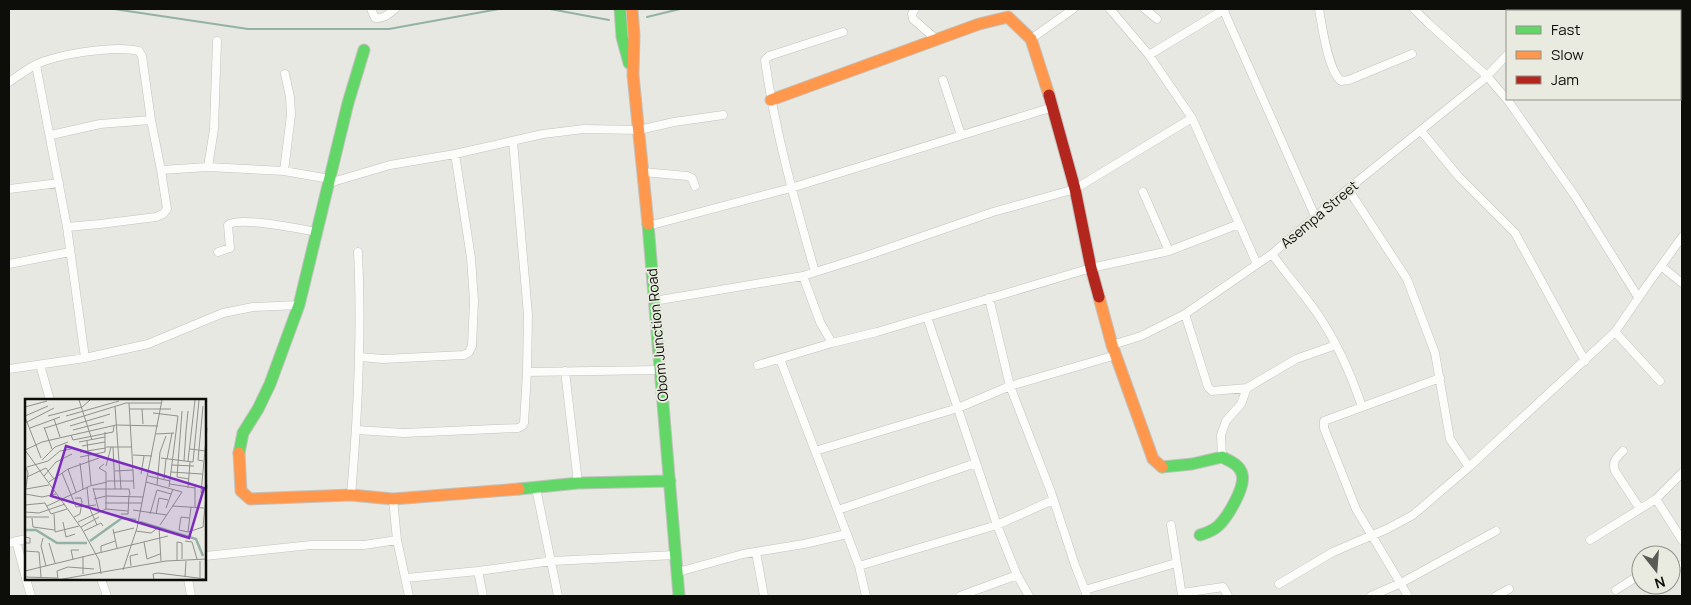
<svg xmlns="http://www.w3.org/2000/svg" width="1691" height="605" font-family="Manrope,sans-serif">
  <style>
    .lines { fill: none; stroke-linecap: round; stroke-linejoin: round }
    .stream { stroke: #94b1a5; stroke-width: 2 }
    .street-casing { stroke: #c2c2be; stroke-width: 9 }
    .fast-casing { stroke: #c2c2be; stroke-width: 13 }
    .slow-casing { stroke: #c2c2be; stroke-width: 13 }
    .jam-casing { stroke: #c2c2be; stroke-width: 13 }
    .street { stroke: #fcfcfb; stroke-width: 8 }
    .fast { stroke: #63d668; stroke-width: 11 }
    .slow { stroke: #ff974d; stroke-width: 11 }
    .jam { stroke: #b3261e; stroke-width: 11 }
    .labels { text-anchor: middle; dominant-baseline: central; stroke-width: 4; stroke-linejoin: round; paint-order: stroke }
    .street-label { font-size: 14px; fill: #0d0e0a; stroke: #e9ebe0 }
    .inset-river { fill: none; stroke: #94b1a5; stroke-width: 2.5 }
    .inset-road { fill: none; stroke: #90918c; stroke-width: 1 }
    .view { fill: #7b2cbf; fill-opacity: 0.15; stroke: #7b2cbf; stroke-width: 2.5 }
    .inset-edge { fill: none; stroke: #0d0e0a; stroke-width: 2.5 }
  </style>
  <rect width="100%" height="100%" fill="#e8e8e3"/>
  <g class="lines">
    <path class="stream" d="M114,9L248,29H389L499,9
      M550,9L609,20
      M647,17L680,9"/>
    <g class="street-casing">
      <path id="street" d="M371,9L375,18C383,19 389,14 395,9
        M915,9L912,14L913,19L937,40
        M1110,9L1149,55L1192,118L1257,264
        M1145,9L1157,19
        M1223,9L1315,216
        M1319,9C1322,26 1328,70 1341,81L1349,80L1412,54
        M1414,9L1428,23L1487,76L1509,102L1575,196L1638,297
        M1549,11L1551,9
        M1665,11L1668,9
        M1031,39L1073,9
        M1149,55L1225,9
        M36,65L67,227L85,358
        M943,80L961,135
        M9,82C18,76 26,70 35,65C58,54 115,45 139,51L142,56L151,120L161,170L167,209L163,214L156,217L100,224L67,227
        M1421,131L1459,177L1515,233L1585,361
        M51,135L100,124L151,120
        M208,167L214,129L217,41
        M161,170L208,167L284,171L330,179
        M284,171L291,115L290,97L285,74
        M643,172L687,176L692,178L695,186
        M329,183L390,165L455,154L543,134L584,129L639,130L674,122L723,115
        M9,189L59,183
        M1348,189L1407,279L1435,353L1450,439L1469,467
        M1143,192L1169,251
        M648,226L791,188L1053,107
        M218,252L230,248L228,225C239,216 301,229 317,232
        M1272,254C1286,274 1303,293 1317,313C1336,341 1351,374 1362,407L1324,421V428L1356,509L1408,596
        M9,264L70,252
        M1661,266L1682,283
        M815,272C795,202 775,132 765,60L769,56L843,32
        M803,276L820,322L832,343L877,332L1091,268L1169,251L1239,224
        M989,298L1010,386L1051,492L1075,565L1087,596
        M654,301L803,276L863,257L993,212L1075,189L1192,118
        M1185,314L1208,387L1212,391L1247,388
        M927,317L997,525L1017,575L1029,596
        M1615,332L1660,381
        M1112,345L1141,336L1185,314L1272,254L1348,189L1483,80L1507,55
        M360,357L383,359L464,355L469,352L472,346L474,301L471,258L455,154
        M780,359L859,566L866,596
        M40,365L50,400
        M758,365L832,343
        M9,369L85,358L148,344L223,313L253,307L299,305
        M565,371L578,483
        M527,372L660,370
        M1362,407L1440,378
        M357,430L404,433L518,428L522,426L524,423L527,372L528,315L513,141
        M815,451L958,408L1010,386L1116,355
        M1623,451C1616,458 1612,462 1615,471L1640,509
        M1222,457L1221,435L1226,421L1241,404L1247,388L1296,359L1336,345
        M536,488L558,596
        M351,495C358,414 362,333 358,252
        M393,499L397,540L409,596
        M1656,499L1682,540
        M838,510L976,463
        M1171,525L1182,596
        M1590,540L1656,499L1682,473
        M16,541L26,578
        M9,543L26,539
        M756,552L764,596
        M205,556L311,545H364L397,540
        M859,566L997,525L1053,500
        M1671,569L1682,565
        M478,571L483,596
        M678,572L743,554L804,544L847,534
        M406,578L478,571L552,561L676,555
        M26,579L31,596
        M101,579L107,596
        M188,579L191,596
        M1279,584L1333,552L1387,529L1413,515L1469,467L1615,332L1648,284L1682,237
        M1085,590L1176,563
        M1616,590L1641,574
        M1182,593L1223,587L1228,596
        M960,596L1017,575
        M1371,596L1401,583L1496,531
        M1496,596L1509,589"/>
    </g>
    <g class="fast-casing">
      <path id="fast" d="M620,9L622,37L629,63
        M1579,9L1582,11
        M1680,86L1682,87
        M648,224L679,596
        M239,453L243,433L258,409L270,384L299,305L348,103L364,50
        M1162,467L1192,464L1222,457C1230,461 1240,465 1242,474C1246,487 1227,518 1218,526C1213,531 1206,533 1200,535
        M519,489L578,483L670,481"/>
    </g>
    <g class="slow-casing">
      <path id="slow" d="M632,9L634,35L633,75L648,224
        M771,100L979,24L1008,17L1031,39L1049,95
        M1099,297L1112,345L1153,459L1162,467
        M239,453L241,491L250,499L351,495L393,499L519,489"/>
    </g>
    <g class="jam-casing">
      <path id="jam" d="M1049,95L1075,189L1091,268L1099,297"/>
    </g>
    <use href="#street" class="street"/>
    <use href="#fast" class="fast"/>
    <use href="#slow" class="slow"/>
    <use href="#jam" class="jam"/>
  </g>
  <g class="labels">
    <g class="street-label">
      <text transform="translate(1319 214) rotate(-40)">Asempa Street</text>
      <text transform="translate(657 335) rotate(-95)">Obom Junction Road</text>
    </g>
  </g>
  <g transform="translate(25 399)">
    <rect width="181" height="181" fill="#e8e8e3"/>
    <path class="inset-river" d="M115,123L171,140L178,157M0,131H11L32,144H62M65,142L97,119L111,121"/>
    <path class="inset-road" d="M54,1L67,41M104,4L109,90M90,7L96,90M0,8L22,2M104,10H146M117,10L118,25M157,12L152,78L164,80M128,14L153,17L144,88M0,17L23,7M23,17L57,8L65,1M41,17L94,2M0,18L16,59M29,20L35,38M0,24L29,9M45,27L85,15M19,28L27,50M5,29L35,18M20,29L101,4H136M48,31L79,23M161,32L163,12M131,35L149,34M46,36L48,41L88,33L89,27M62,42L66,86M54,43L80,38M57,47L80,43M81,48H107M88,48L90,90M165,50L181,52M0,51L17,43L91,26L133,27M0,51L57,130L74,161L76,175M55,53L81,49M108,56L127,57M55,58L80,53V33M136,59L168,63L174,1M142,60L147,34M17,61L30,48L43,43M159,62L161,32M163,62L170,1M178,62L173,61L178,7M55,64L58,90M79,65L74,69L81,73V110M0,66L3,74L0,95M147,66L169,67M81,67L86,48M2,68L23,62L35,52L46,50M43,70L51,93M90,72L108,71M146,73L177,75M37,74L51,108L71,106M116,75L119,57M19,77L31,63L47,55M123,77L145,82M2,78L21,69L29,80M139,80L141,60M82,82H108M24,83L43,70L74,59M121,83L157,93L135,126M145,85L170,89M132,86L135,53L141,37M62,88L64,108L72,126M68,89L74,112M163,89L165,63M1,90L24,86M68,90H104L105,96M176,94L182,29M0,95L17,98L31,95M69,100L81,97L118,98M80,104H117M0,106L20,104L26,115L42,110M22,107L65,87L82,83M147,107L179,109M170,108V86M141,109L148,90M108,111L142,116M0,113L14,114L40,105M29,115L30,133L54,127M96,115H103L104,96M125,115L132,91L146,95M131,115L134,99L143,101M0,118H24M49,118L55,115L57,103L56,99H50M7,119L8,128L30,131M164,119L156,118L154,131L163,133L178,128L182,86M38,123L41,138L50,135M53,123L81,110L103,112M56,128L74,118M88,130L92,149M59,132L76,124L78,127M111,132L126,134L134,128L136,162M163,133L166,108M88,134L109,129M0,138L5,139V144H0M18,139L16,147L21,167M160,142L167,143L172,160M119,143L122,160L135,155M24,144L30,164M0,152L14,153L16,178M76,153V147L90,142M48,160L46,151H54M152,161V143L157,144V160M175,162V179M106,167L105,157L113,155M98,171L112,129L137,1M0,172L143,137M58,175V157M0,178L32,179M160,178L161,162M33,180L32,172L43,168L69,170M32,181L141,162L182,160M129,181L128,175L133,174L181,180"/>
    <path class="view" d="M41,47L179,89L164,139L26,97Z"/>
    <rect width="181" height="181" class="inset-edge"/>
  </g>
  <rect width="1691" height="605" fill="none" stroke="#0d0e0a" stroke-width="20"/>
  <rect x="1506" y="10" width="175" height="90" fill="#e9ebe0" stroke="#91938a"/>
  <rect x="1516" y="26" width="25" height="8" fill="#63d668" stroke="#91938a"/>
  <text x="1551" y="35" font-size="15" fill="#0d0e0a">Fast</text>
  <rect x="1516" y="51" width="25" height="8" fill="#ff974d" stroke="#91938a"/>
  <text x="1551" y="60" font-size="15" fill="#0d0e0a">Slow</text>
  <rect x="1516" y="76" width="25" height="8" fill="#b3261e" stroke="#91938a"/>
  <text x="1551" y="85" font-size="15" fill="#0d0e0a">Jam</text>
  <g transform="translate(1656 570) rotate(163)"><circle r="24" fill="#e9ebe0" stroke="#91938a"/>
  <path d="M0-4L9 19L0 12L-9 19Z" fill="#5a5a56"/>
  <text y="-8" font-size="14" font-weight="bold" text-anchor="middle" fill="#0d0e0a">N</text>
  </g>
</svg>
